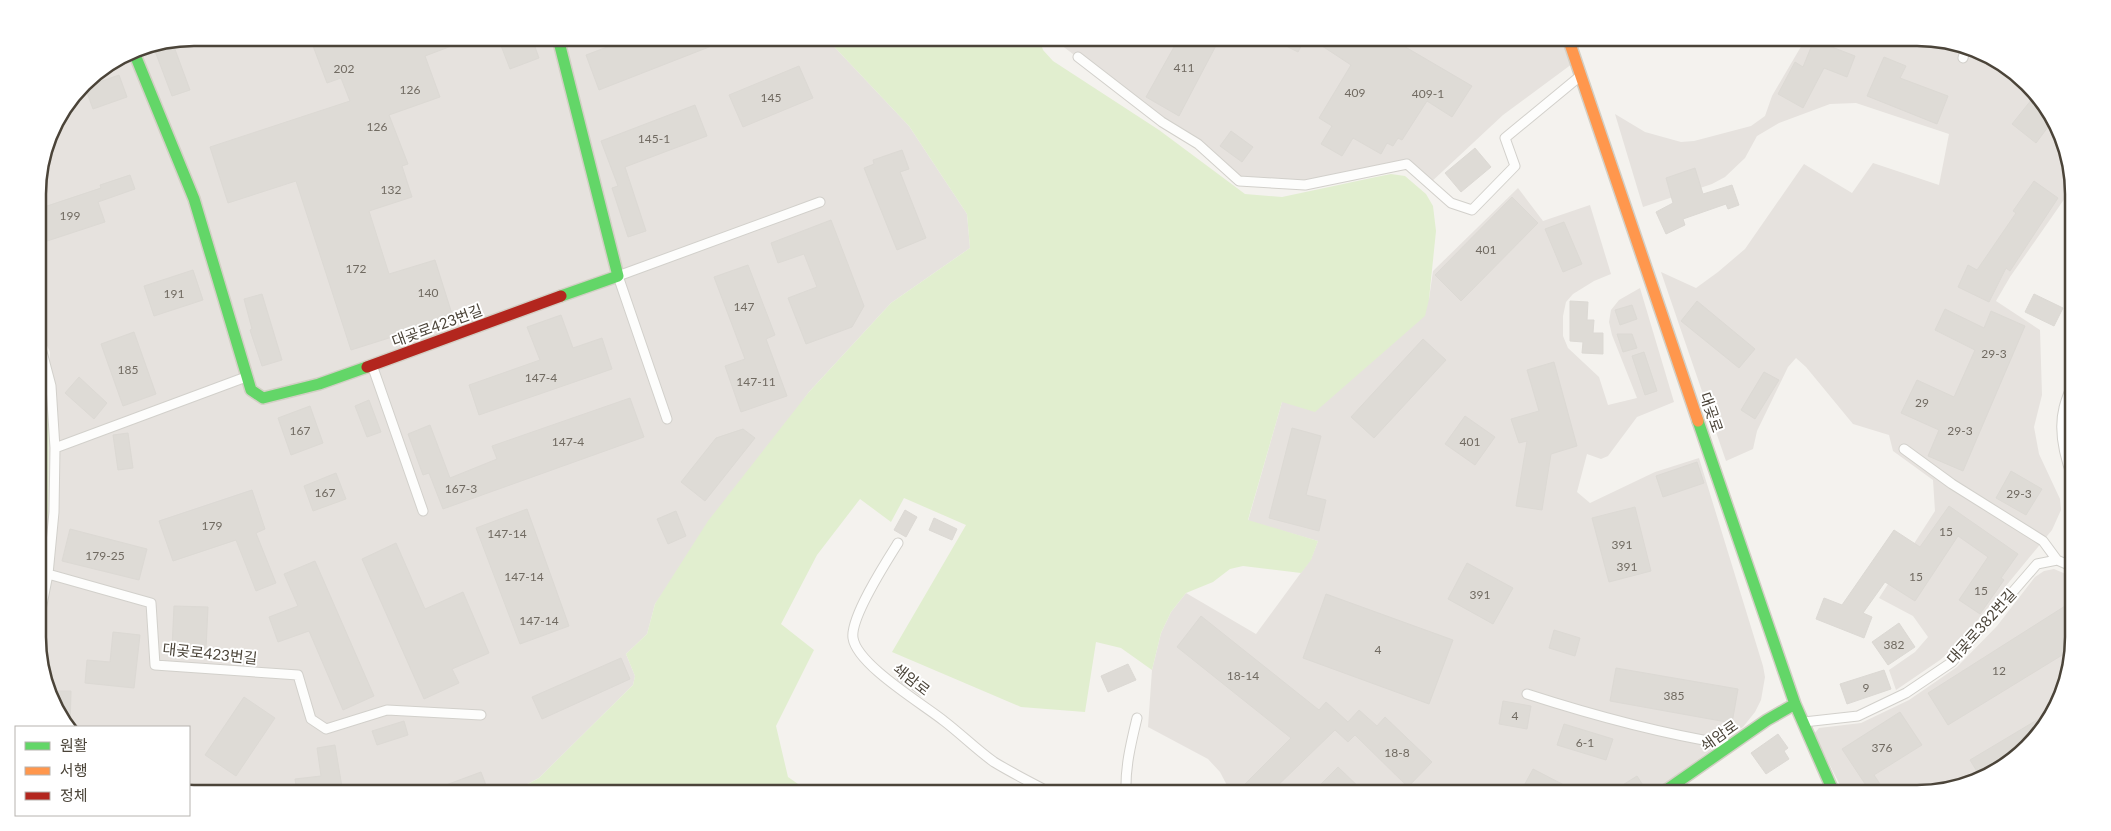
<svg xmlns="http://www.w3.org/2000/svg" width="2111" height="831" font-family="Lato,'Noto Sans KR',sans-serif">
  <style>
    .industrial { fill: #e6e2de }
    .green { fill: #e1eecf }
    .building { fill: #dedbd6; stroke: #dcd9d4 }
    .lines { fill: none; stroke-linecap: round; stroke-linejoin: round }
    .lane-casing { stroke: #d2d0cb; stroke-width: 11 }
    .fast-casing { stroke: #d3cfc5; stroke-width: 14 }
    .slow-casing { stroke: #d3cfc5; stroke-width: 14 }
    .jam-casing { stroke: #d3cfc5; stroke-width: 14 }
    .lane { stroke: #fdfdfc; stroke-width: 9 }
    .fast { stroke: #63d668; stroke-width: 11 }
    .slow { stroke: #ff974d; stroke-width: 11 }
    .jam { stroke: #b3261e; stroke-width: 11 }
    .labels { text-anchor: middle; dominant-baseline: central; stroke-width: 4; stroke-linejoin: round; paint-order: stroke }
    .number-label { font-size: 12px; fill: #706a61 }
    .street-label { font-size: 15px; fill: #4b4439; stroke: #fff }
    .rim { fill: none; stroke: #4b4439; stroke-width: 2.5 }
  </style>
  <rect width="100%" height="100%" fill="#f4f2ee"/>
  <path class="industrial" d="M194,38H826L909,126L967,214L970,248L891,303L809,392L655,604L647,634L626,654L635,676L633,685L539,778L510,793H189V727H70L40,667V568L48,514L50,352L39,329L38,183L54,125L91,77L134,49Z
    M1052,38H1568L1576,61L1503,115L1429,184L1407,164L1305,185L1239,181Z
    M1806,38H1917L1968,46L2012,70L2041,98L2072,173V188L2010,277L1996,301L2040,330L2042,395L2034,427L2039,454L2060,499L2061,510L2052,530L1959,643L1940,660L1896,690L1889,670L1915,652L1928,637L1913,616L1879,598L1935,511L1933,480L1893,451L1889,435L1853,424L1806,367L1796,358L1788,367L1757,431L1753,449L1726,461L1661,272L1696,288L1718,272L1745,249L1804,164L1852,193L1873,163L1939,185L1949,134L1856,103L1830,104L1779,123L1757,136L1745,158L1725,177L1712,184L1643,207L1615,114L1645,132L1681,142L1694,141L1751,126L1765,116L1772,96Z
    M1518,188L1543,221L1590,205L1611,274L1594,281L1573,294L1566,302L1563,316V336L1568,348L1599,377L1608,405L1637,398L1612,335L1609,322L1611,310L1619,300L1640,288L1674,402L1637,417L1608,456L1601,459L1587,454L1577,492L1590,503L1655,472L1699,458L1763,666L1765,677L1761,700L1755,712L1743,727L1651,793H1231L1220,772L1208,759L1148,727L1152,670L1161,633L1171,612L1186,593L1256,634L1311,559L1318,541L1248,521L1282,402L1429,299L1433,271Z
    M2054,569L2073,577V637L2065,688L2041,732L2012,761L1968,785L1927,793H1844L1814,734L1819,728L1861,723L1909,700L1957,667L1997,626L2035,577L2044,571Z"/>
  <path class="green" d="M826,38H1039L1043,50L1053,61L1159,130L1245,194L1282,197L1376,177L1391,174L1405,176L1426,194L1433,206L1436,231L1429,299L1425,316L1315,412L1282,402L1248,520L1318,541L1311,560L1301,573L1243,566L1230,569L1213,582L1186,593L1171,612L1161,633L1152,670L1121,648L1096,642L1085,712L1021,707L892,652L966,525L904,498L891,522L860,499L817,555L781,624L814,650L776,726L788,777L811,793H511L539,778L633,685L635,676L626,654L647,634L655,604L708,521L809,392L891,303L970,248L967,214L909,126Z
    M39,348L49,379L48,514L40,568Z"/>
  <path class="building" d="M310,38L470,39L425,56L440,97L389,115L408,164L402,166L412,197L369,211L389,274L435,260L452,314L407,328L408,332L351,350L296,181L228,203L210,147L350,101L341,78L327,83Z
    M498,38H545V43L535,47L539,58L510,69Z
    M631,38H732L599,90L586,55Z
    M1179,38H1220L1179,116L1146,97Z
    M1270,38H1305L1298,52Z
    M1310,38H1390L1472,86L1452,117L1427,101L1402,140L1398,138L1393,146L1387,143L1381,154L1353,138L1342,156L1321,144L1332,126L1319,118L1351,65Z
    M1814,40L1855,56L1847,77L1824,68L1803,108L1778,94L1795,62L1803,67Z
    M173,44L190,90L172,96L155,51Z
    M1884,57L1906,66L1900,78L1948,96L1937,124L1867,96Z
    M799,66L813,98L743,127L729,95Z
    M119,75L127,97L93,109L85,87Z
    M2036,94L2041,98L2051,123L2036,143L2012,124Z
    M695,105L707,136L625,167L646,231L628,237L612,188L618,186L601,141Z
    M1231,131L1253,147L1242,162L1220,146Z
    M1475,148L1491,167L1461,192L1445,173Z
    M902,150L909,169L900,172L926,238L897,250L864,168L874,164L873,160Z
    M1695,168L1703,194L1732,185L1739,205L1728,209L1726,204L1683,219L1685,225L1666,234L1656,212L1673,203L1666,178Z
    M130,175L135,189L98,202L105,222L38,244V209L101,188L100,185Z
    M2034,181L2058,198L2010,271L2006,268L1989,302L1958,287L1968,265L1977,270L2016,213L2013,211Z
    M1512,197L1538,223L1461,301L1435,275Z
    M831,220L864,306L852,327L806,344L788,298L817,287L804,254L778,263L771,243Z
    M1564,222L1582,264L1563,272L1545,229Z
    M748,265L775,335L766,339L787,396L741,412L725,366L745,359L714,277Z
    M193,270L203,300L154,316L144,286Z
    M262,294L282,360L262,366L250,330L252,329L244,299Z
    M2034,294L2063,308L2054,326L2025,312Z
    M1570,301L1588,302L1587,320H1594L1593,333H1603V354L1582,353L1583,342L1570,341Z
    M1697,301L1755,349L1739,368L1681,321Z
    M1632,305L1637,319L1620,325L1615,310Z
    M1945,309L1984,328L1991,311L2025,326L1963,471L1928,456L1939,430L1901,413L1917,380L1954,397L1975,350L1935,330Z
    M561,315L573,348L602,338L612,369L479,415L469,385L540,360L527,327Z
    M134,332L156,394L123,406L101,344Z
    M1617,334H1632L1637,348L1623,352Z
    M1423,339L1446,360L1374,438L1351,417Z
    M1644,352L1657,391L1645,395L1632,356Z
    M1554,362L1577,446L1551,454L1542,510L1516,506L1527,441L1519,443L1511,419L1539,411L1527,370Z
    M1764,372L1779,380L1755,419L1741,410Z
    M79,377L107,403L94,419L65,393Z
    M630,398L644,437L443,509L429,473L423,475L408,434L430,425L450,478L497,459L492,446Z
    M369,400L381,432L367,437L355,406Z
    M310,406L323,443L291,455L278,418Z
    M1465,416L1495,437L1475,465L1445,444Z
    M1292,428L1321,436L1306,495L1326,500L1319,531L1269,518Z
    M743,429L755,438L705,501L681,482L716,438Z
    M128,433L133,468L118,470L113,435Z
    M1697,462L1704,483L1663,497L1656,476Z
    M2011,471L2042,489L2026,515L1996,498Z
    M336,473L346,499L313,511L304,486Z
    M252,490L265,529L256,533L276,583L256,591L236,540L173,561L159,521Z
    M1949,506L2018,554L2001,578L2004,580L1980,614L1959,600L1988,557L1958,536L1915,601L1885,582L1863,613L1872,617L1864,638L1816,619L1824,598L1842,605L1894,530L1920,547Z
    M1635,507L1651,571L1609,582L1592,518Z
    M527,509L569,626L520,644L476,528Z
    M905,510L917,517L906,537L894,530Z
    M676,511L686,536L668,544L657,519Z
    M934,518L957,529L952,540L929,530Z
    M70,529L147,549L139,580L62,561Z
    M396,543L425,609L463,592L489,653L452,669L459,683L424,699L362,559Z
    M315,561L374,696L343,710L309,631L278,642L269,617L298,606L284,574Z
    M1467,563L1513,588L1493,624L1448,599Z
    M1326,594L1453,640L1429,704L1303,658Z
    M2073,601L2072,649L1948,725L1928,693Z
    M174,606L208,607L206,649L172,648Z
    M1201,616L1319,710L1326,702L1348,722L1359,710L1377,726L1385,717L1432,762L1408,787L1355,735L1348,742L1335,730L1270,793H1255L1245,784L1291,738L1177,647Z
    M1899,623L1915,647L1888,665L1872,642Z
    M1554,630L1580,638L1575,656L1549,648Z
    M113,632L140,635L134,688L85,683L87,660L110,662Z
    M621,658L630,679L542,719L532,697Z
    M1128,664L1136,680L1108,692L1101,676Z
    M1616,668L1738,689L1732,723L1610,701Z
    M903,669L929,685L921,696L897,679Z
    M1884,670L1891,689L1847,704L1840,684Z
    M52,691H71L70,727Z
    M244,697L275,718L236,776L205,755Z
    M1503,701L1531,706L1527,729L1499,724Z
    M2052,711L2041,732L2012,761L1981,778L1970,760Z
    M1900,712L1922,745L1874,775L1886,793H1871L1842,749Z
    M404,721L408,735L377,745L372,731Z
    M1564,724L1613,739L1606,760L1557,745Z
    M1778,734L1788,748L1784,751L1789,759L1766,774L1751,753Z
    M335,745L343,793H297L295,779L321,776L317,748Z
    M1338,767L1365,793H1312Z
    M1533,769L1564,785L1560,793H1520Z
    M481,772L489,793H427V792Z
    M1637,776L1648,793H1610Z"/>
  <g class="lines">
    <g class="lane-casing">
      <path id="lane" d="M1078,57L1162,122L1198,144L1239,181L1305,185L1407,164L1451,203L1472,210L1515,166L1505,138L1579,77
        M1963,58L1966,46
        M39,348L42,352L51,386L55,448
        M372,365L423,511
        M246,377L55,448L54,512L48,574L151,603L155,665L298,675L311,719L326,729L387,710L481,715
        M2073,382C2070,391 2066,399 2064,408C2058,431 2065,458 2073,479
        M667,419L618,276L820,202
        M1904,449L1952,484L2043,541L2057,560
        M898,543C886,562 850,618 853,638C857,665 923,704 944,721C961,734 977,750 994,762C1012,773 1032,783 1051,793
        M40,615L48,574
        M1527,694C1592,715 1658,733 1726,744
        M1804,722L1858,716L1906,693L1952,662L2037,564L2057,560L2073,567
        M1126,793C1125,767 1131,743 1137,718"/>
    </g>
    <g class="fast-casing">
      <path id="fast" d="M558,38L618,276L561,296
        M133,50L194,199L251,390L263,398L319,384L367,367
        M1698,421L1795,704L1834,793
        M1662,793L1767,720L1795,704"/>
    </g>
    <g class="slow-casing">
      <path id="slow" d="M1568,38L1698,421"/>
    </g>
    <g class="jam-casing">
      <path id="jam" d="M367,367L561,296"/>
    </g>
    <use href="#lane" class="lane"/>
    <use href="#fast" class="fast"/>
    <use href="#slow" class="slow"/>
    <use href="#jam" class="jam"/>
  </g>
  <g class="labels">
    <g class="number-label">
      <text x="1184" y="67">411</text>
      <text x="344" y="68">202</text>
      <text x="410" y="89">126</text>
      <text x="1355" y="92">409</text>
      <text x="1428" y="93">409-1</text>
      <text x="771" y="97">145</text>
      <text x="377" y="126">126</text>
      <text x="654" y="138">145-1</text>
      <text x="391" y="189">132</text>
      <text x="70" y="215">199</text>
      <text x="1486" y="249">401</text>
      <text x="356" y="268">172</text>
      <text x="428" y="292">140</text>
      <text x="174" y="293">191</text>
      <text x="744" y="306">147</text>
      <text x="1994" y="353">29-3</text>
      <text x="128" y="369">185</text>
      <text x="541" y="377">147-4</text>
      <text x="756" y="381">147-11</text>
      <text x="1922" y="402">29</text>
      <text x="300" y="430">167</text>
      <text x="1960" y="430">29-3</text>
      <text x="568" y="441">147-4</text>
      <text x="1470" y="441">401</text>
      <text x="461" y="488">167-3</text>
      <text x="325" y="492">167</text>
      <text x="2019" y="493">29-3</text>
      <text x="212" y="525">179</text>
      <text x="1946" y="531">15</text>
      <text x="507" y="533">147-14</text>
      <text x="1622" y="544">391</text>
      <text x="105" y="555">179-25</text>
      <text x="1627" y="566">391</text>
      <text x="524" y="576">147-14</text>
      <text x="1916" y="576">15</text>
      <text x="1981" y="590">15</text>
      <text x="1480" y="594">391</text>
      <text x="539" y="620">147-14</text>
      <text x="1894" y="644">382</text>
      <text x="1378" y="649">4</text>
      <text x="1999" y="670">12</text>
      <text x="1243" y="675">18-14</text>
      <text x="1866" y="687">9</text>
      <text x="1674" y="695">385</text>
      <text x="1515" y="715">4</text>
      <text x="1585" y="742">6-1</text>
      <text x="1882" y="747">376</text>
      <text x="1397" y="752">18-8</text>
    </g>
    <g class="street-label">
      <text transform="translate(437 325) rotate(-20)">대곶로423번길</text>
      <text transform="translate(1712 412) rotate(71)">대곶로</text>
      <text transform="translate(1981 626) rotate(-48)">대곶로382번길</text>
      <text transform="translate(210 653) rotate(6)">대곶로423번길</text>
      <text transform="translate(912 679) rotate(38)">쇄암로</text>
      <text transform="translate(1719 735) rotate(-35)">쇄암로</text>
    </g>
  </g>
  <path d="M0 0H2111V831H0ZM194 46H1917A148 148 0 0 1 2065 194V637A148 148 0 0 1 1917 785H194A148 148 0 0 1 46 637V194A148 148 0 0 1 194 46Z" fill="#fff" fill-rule="evenodd"/>
  <path class="rim" d="M194 46H1917A148 148 0 0 1 2065 194V637A148 148 0 0 1 1917 785H194A148 148 0 0 1 46 637V194A148 148 0 0 1 194 46Z"/>
  <rect x="15" y="726" width="175" height="90" fill="#ffffff" stroke="#b7b4b0"/>
  <rect x="25" y="742" width="25" height="8" fill="#63d668" stroke="#b7b4b0"/>
  <text x="60" y="751" font-size="15" fill="#4b4439">원활</text>
  <rect x="25" y="767" width="25" height="8" fill="#ff974d" stroke="#b7b4b0"/>
  <text x="60" y="776" font-size="15" fill="#4b4439">서행</text>
  <rect x="25" y="792" width="25" height="8" fill="#b3261e" stroke="#b7b4b0"/>
  <text x="60" y="801" font-size="15" fill="#4b4439">정체</text>
</svg>
